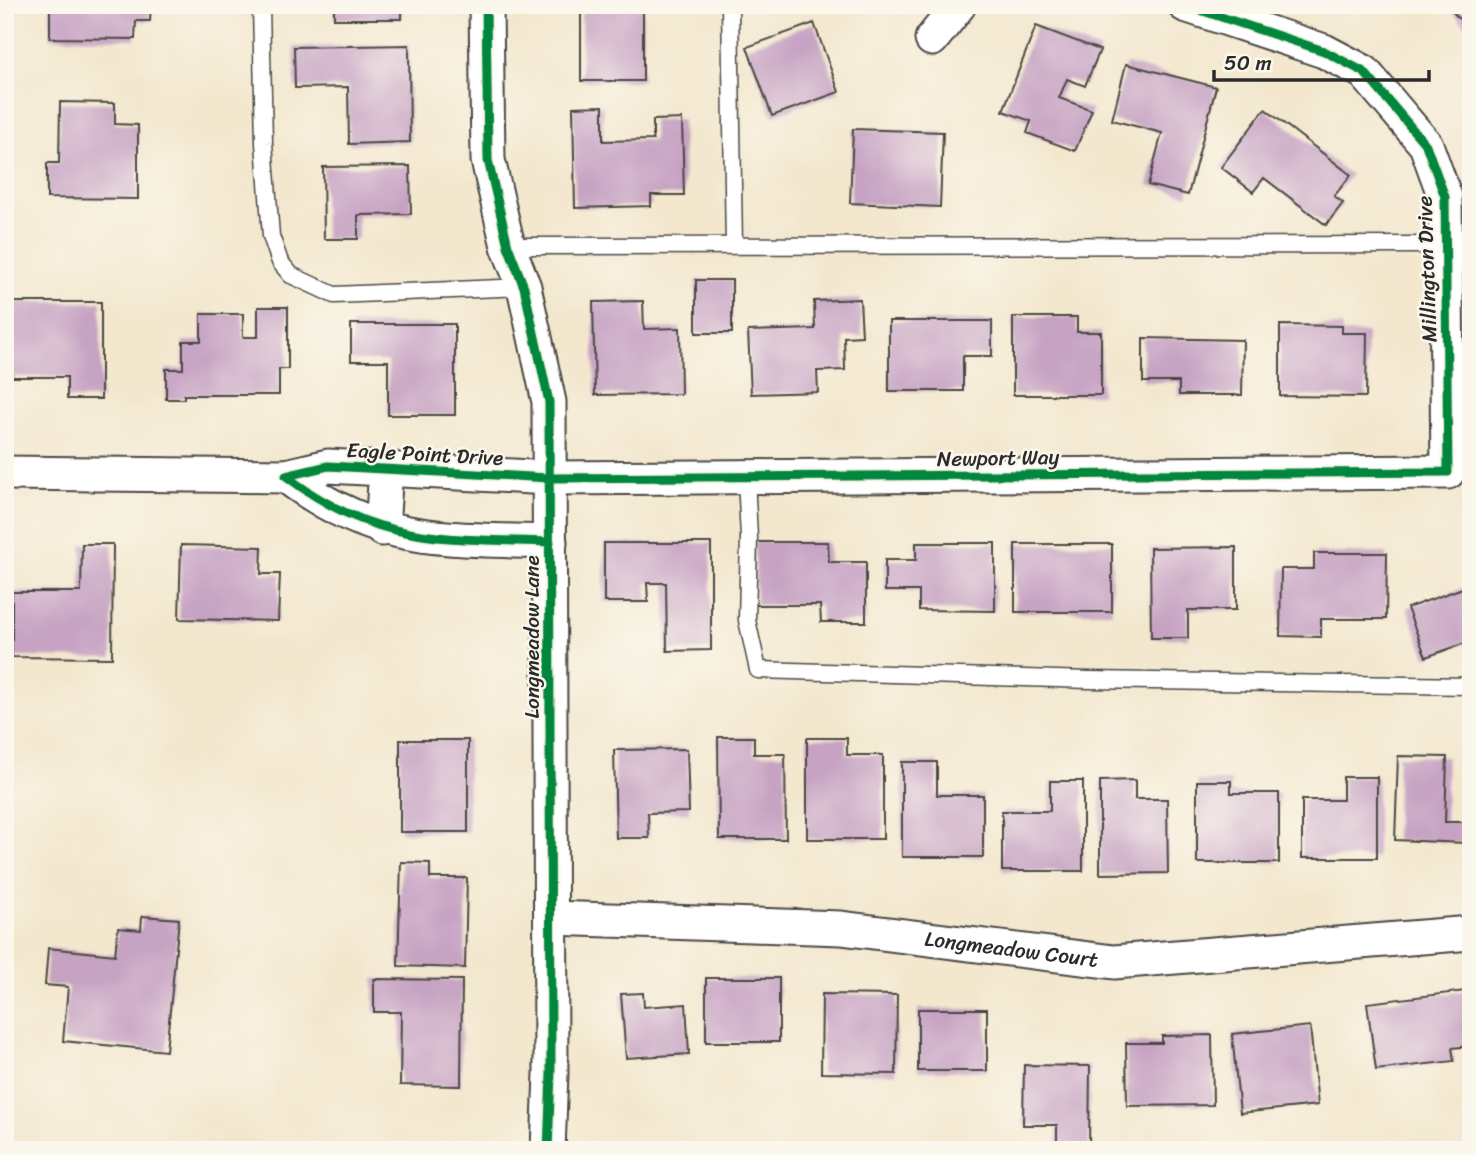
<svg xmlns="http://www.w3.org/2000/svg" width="1476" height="1155" font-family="Sriracha,sans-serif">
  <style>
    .building { fill: #c6a2c3 }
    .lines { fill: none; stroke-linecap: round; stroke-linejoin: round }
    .lane-casing { stroke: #494743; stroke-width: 19 }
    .street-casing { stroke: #494743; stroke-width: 37 }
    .lane { stroke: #fff; stroke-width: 16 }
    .street { stroke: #fff; stroke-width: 33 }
    .cycleway-casing { stroke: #fbf7ec; stroke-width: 13 }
    .cycleway { stroke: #00873e; stroke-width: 9 }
    .labels { text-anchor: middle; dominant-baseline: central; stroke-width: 5; stroke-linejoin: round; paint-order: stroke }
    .street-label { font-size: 21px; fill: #2b2b2b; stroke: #fbf7ec }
  </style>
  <rect width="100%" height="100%" fill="#fbf7ec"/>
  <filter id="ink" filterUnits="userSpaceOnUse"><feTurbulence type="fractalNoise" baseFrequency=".0143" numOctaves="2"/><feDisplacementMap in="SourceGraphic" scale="14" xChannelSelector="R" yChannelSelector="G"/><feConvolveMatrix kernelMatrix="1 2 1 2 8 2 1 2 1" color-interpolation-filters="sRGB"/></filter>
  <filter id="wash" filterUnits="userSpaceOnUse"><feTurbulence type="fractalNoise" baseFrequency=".00686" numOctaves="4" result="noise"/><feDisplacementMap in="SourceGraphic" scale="28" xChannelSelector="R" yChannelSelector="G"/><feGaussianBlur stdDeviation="1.57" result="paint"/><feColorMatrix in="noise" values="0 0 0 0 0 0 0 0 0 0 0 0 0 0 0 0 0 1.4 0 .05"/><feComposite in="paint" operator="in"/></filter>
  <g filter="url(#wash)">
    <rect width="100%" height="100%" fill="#f3e7ce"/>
    <g id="blocks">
      <path class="building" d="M50,5H151L150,21H136L135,39L50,38Z
        M334,5H402V19H334Z
        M581,5H643V81H581Z
        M1446,5H1471V22L1466,26Z
        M814,23L839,92L772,116L747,47Z
        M1036,26L1100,50L1085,86L1067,79L1059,98L1092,110L1075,151L1027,133L1031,121L1003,111Z
        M409,45L410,142L349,144L348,87L295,88L294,47Z
        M1126,64L1216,87L1188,195L1148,185L1162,133L1112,120Z
        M60,102L115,103V124L138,125V199L47,198V163H59Z
        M603,106V141L653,140V120L682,119L684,195H651V206L575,208L573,107Z
        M1265,109L1351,175L1334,196L1343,203L1326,225L1264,178L1253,192L1221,167Z
        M853,129L943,132L940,207L850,203Z
        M410,166L411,214L358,215V239H324L323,167Z
        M696,280H732V333H696Z
        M860,299L862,336L844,337L845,370L817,371L818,392L751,394L748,331L815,329L814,301Z
        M643,301L644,329L680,328L681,394L595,395L593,302Z
        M12,302H101V399H67V377H12Z
        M258,307H288V369H279V395H184V399H166V369H183V341H201V314H243V337H258Z
        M1013,317H1077V332H1101V395H1013Z
        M889,321H992V356H963V391H889Z
        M351,324H455V415H388V361H351Z
        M1280,325L1342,326V333H1367L1366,397L1280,396Z
        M1143,338L1243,340L1242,395H1179V382H1143Z
        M755,542H828L829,562H866V622H821L820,605H756Z
        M604,543H711V650L667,651L666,583H647L648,602H604Z
        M916,543H995V611L919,610V591H885V560H916Z
        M82,544H113L112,658L12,657V592H81Z
        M1015,544H1112V612H1015Z
        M181,545L262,547L261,574H280L278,621L179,619Z
        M1236,547V610H1188V638H1151L1150,548Z
        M1314,553H1387L1386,619H1321V637L1280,636L1281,569H1314Z
        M1471,585V641L1426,657L1407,608Z
        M718,737H754V754H785L786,839H719Z
        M807,738H847V755H883V839H807Z
        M400,740H468V832H400Z
        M687,749L689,812L648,813L649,838H616L614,750Z
        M1398,756L1447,757L1445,822H1466V843L1395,840Z
        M902,762H937V795H983V857H902Z
        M1343,777H1377V858H1302V800H1343Z
        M1135,780V799H1167L1168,873L1100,874V781Z
        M1050,781H1083V871H1002V811H1050Z
        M1197,781H1231V793H1279V863H1197Z
        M401,862L430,863V878H467L465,968L398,966Z
        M142,916L179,919L166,1051L63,1041L68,987L45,985L48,948L115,955L118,928L141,930Z
        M706,978H779V1042H706Z
        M374,979L462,980L461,1086L400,1085L401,1012H374Z
        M1465,991L1471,1046L1452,1048L1454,1061L1376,1070L1367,1003Z
        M643,993L644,1007L686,1004L689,1054L626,1058L621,994Z
        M822,994L897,995L896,1074L821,1073Z
        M918,1009H987V1071H918Z
        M1310,1026L1318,1105L1240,1113L1232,1034Z
        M1212,1035L1213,1105L1127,1106L1126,1043H1162V1036Z
        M1024,1065L1090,1066L1089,1150H1057V1125H1023Z"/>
    </g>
  </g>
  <g filter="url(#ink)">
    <use href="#blocks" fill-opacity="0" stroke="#494743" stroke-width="2"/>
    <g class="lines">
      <g class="lane-casing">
        <path id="lane" d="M261,5L264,143L271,236L280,262L291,275L334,295L524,287
          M730,5L734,246
          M508,246L1447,245
          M746,478L749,537L747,620L758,670L1090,680L1471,686"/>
      </g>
      <g class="street-casing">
        <g id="street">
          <path d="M486,5L488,160L508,246L524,287L549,402L551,1073L548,1150"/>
          <path d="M932,39L959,5"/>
          <path d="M5,473L286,476"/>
          <path d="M382,529L386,469"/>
          <path d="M550,542C442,538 376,545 286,476L328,466L549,478L1448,472L1445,197L1426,145L1364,72L1324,51L1185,5"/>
          <path id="s1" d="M551,918L841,928L1114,962L1471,933"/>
        </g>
      </g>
      <use href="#lane" class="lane"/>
      <use href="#street" class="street"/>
      <g class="cycleway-casing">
        <path id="cycleway" d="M486,5L488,160L508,246L524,287L549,402L551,1073L548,1150
          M550,542C442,538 376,545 286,476L328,466L549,478L1448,472L1445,197L1426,145L1364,72L1324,51L1185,5"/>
      </g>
      <use href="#cycleway" class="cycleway"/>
    </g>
  </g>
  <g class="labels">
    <g class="street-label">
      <text transform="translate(1427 269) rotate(-92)">Millington Drive</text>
      <text transform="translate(425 454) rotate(3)">Eagle Point Drive</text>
      <text transform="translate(998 458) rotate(-1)">Newport Way</text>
      <text transform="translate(532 637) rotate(-90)">Longmeadow Lane</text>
      <text stroke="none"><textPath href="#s1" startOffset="462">Longmeadow Court</textPath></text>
    </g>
  </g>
  <rect width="1476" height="1155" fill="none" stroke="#fbf7ec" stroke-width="28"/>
  <path d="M1214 70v10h215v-10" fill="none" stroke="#2b2b2b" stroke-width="3.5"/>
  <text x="1224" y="70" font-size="21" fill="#2b2b2b" stroke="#fbf7ec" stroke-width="5" paint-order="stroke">50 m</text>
</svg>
